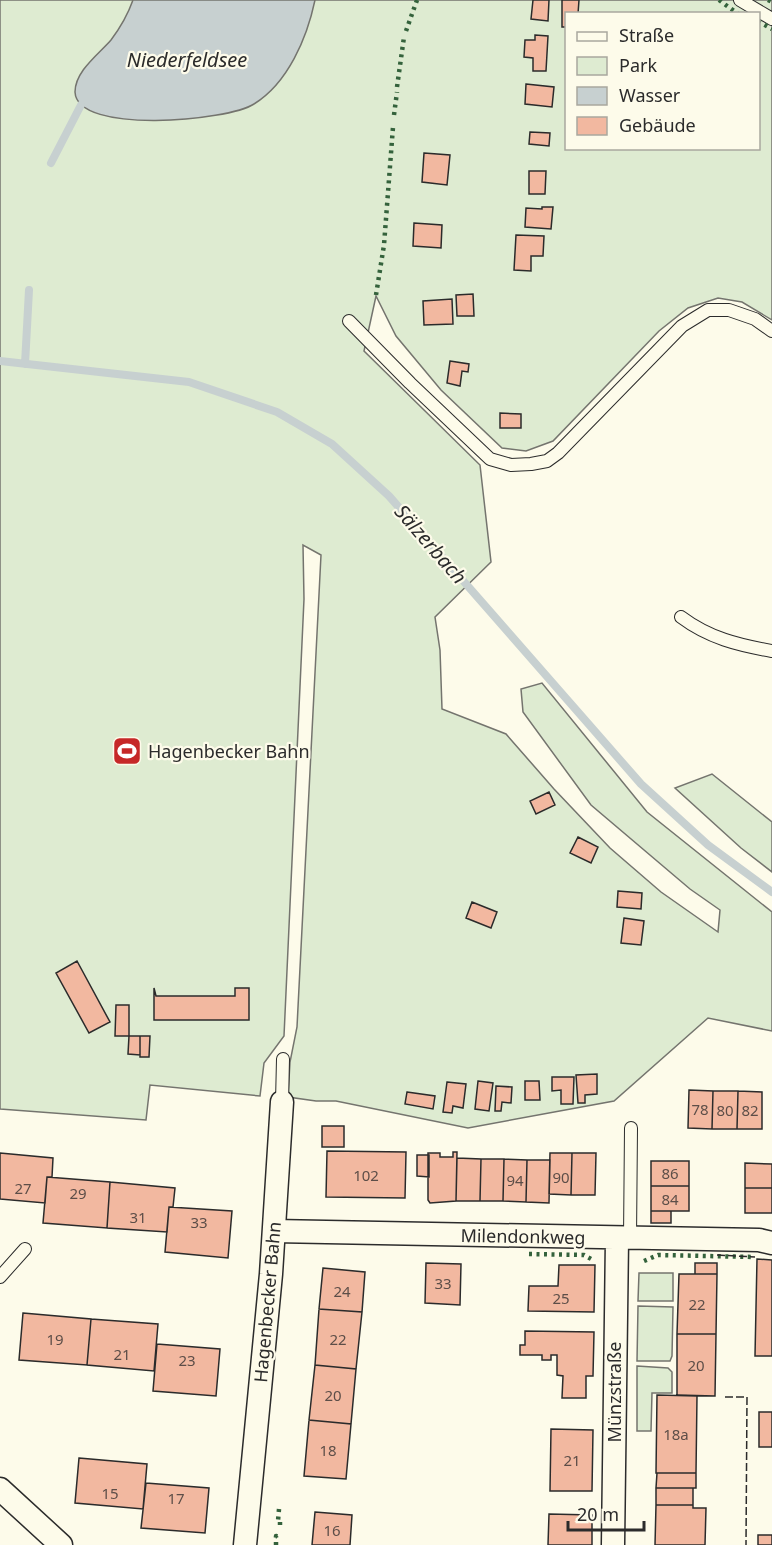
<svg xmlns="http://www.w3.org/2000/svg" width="772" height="1545" font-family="'Noto Sans',sans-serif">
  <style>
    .green { fill: #deebd1; stroke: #74746e; stroke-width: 1.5; fill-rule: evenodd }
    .water { fill: #c7d0d0; stroke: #74746e; stroke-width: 1.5 }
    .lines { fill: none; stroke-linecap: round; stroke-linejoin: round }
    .stream { stroke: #c7d0d0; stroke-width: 8 }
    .building { fill: #f2b8a0; stroke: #2b2b2b; stroke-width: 1.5 }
    .service-casing { stroke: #2b2b2b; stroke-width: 14 }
    .minor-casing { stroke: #2b2b2b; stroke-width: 25 }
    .service { stroke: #fdfbea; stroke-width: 12 }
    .minor { stroke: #fdfbea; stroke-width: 22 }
    .hedge { stroke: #34623c; stroke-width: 4.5; stroke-dasharray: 3 4.5; stroke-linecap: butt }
    .fence { stroke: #2b2b2b; stroke-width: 1.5; stroke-dasharray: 8 3; stroke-linecap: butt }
    .labels { text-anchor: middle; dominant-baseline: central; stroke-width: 4.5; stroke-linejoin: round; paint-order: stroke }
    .number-label { font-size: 15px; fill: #5d4e48 }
    .poi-label { font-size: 18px; fill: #2b2b2b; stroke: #fdfbea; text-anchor: start }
    .street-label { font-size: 18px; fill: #2b2b2b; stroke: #fdfbea }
    .water-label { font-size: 20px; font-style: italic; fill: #2b2b2b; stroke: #fdfbea }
  </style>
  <rect width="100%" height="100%" fill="#fdfbea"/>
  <path class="green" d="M0,0H772V320L742,302L718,298L688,308L659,331L553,441L526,451L502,448L441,390L396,336L376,296L364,351L480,465L491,562L435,617L440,650L442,709L506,734L554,789L610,848L661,892L718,932L720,910L690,889L591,805L523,712L521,689L542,683L647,812L772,912V1031L708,1018L614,1101L468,1128L336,1101H316L288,1097L290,1062L297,1027L321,555L303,545L304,599L284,1036L264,1063L260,1096L150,1085L146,1120L0,1109ZM566,14H758V148H566Z
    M712,774L772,822V872L741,848L675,788Z
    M639,1273H673V1301H638Z
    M638,1306L673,1307L672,1356L670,1361H637Z
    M637,1366L668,1368L672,1372V1393H652L651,1431H637Z"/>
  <path class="water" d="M133,0H315C307,38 288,83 254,104C228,121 77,135 75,92C75,71 99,54 111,40C120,28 128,14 133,0Z"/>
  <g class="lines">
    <path class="stream" d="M51,163L81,105
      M0,361L189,382L277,412L332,444L389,496L641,784L708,845L772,892
      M25,364L29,290"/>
  </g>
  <path class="building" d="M533,0H549L548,21L531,19Z
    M562,0H579L578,14H566V27H562Z
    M535,35L548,36L546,71H533V58L524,57L525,40H535Z
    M526,84L554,87L552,107L525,104Z
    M530,132L550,133L549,146L529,144Z
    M424,153L450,155L447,185L422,182Z
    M529,171H546L545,194H529Z
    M542,207H553L551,229L525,227L526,208L542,209Z
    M414,223L442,225L441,248L413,246Z
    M516,235L544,236L543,256H531V271L514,270Z
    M473,294L474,316H457L456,295Z
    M452,299L453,324L424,325L423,301Z
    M450,361L469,364L468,372L462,371L460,386L447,383Z
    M500,413L521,414V428H500Z
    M549,792L555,805L536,814L530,801Z
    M578,837L598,847L591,863L570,853Z
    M618,891L642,893L641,909L617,907Z
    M472,902L497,912L491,928L466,918Z
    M624,918L644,921L641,945L621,943Z
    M77,961L110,1022L89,1033L56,973Z
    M154,988L156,996H235V988H249V1020H154Z
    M116,1005H129V1036H115Z
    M129,1036H140V1055L128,1054Z
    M140,1036H150L149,1057H140Z
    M597,1074V1094L585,1095V1103H578L576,1075Z
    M552,1077H574L573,1104H561V1090L552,1091Z
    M478,1081L493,1083L489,1111L475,1109Z
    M525,1081H539L540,1100H525Z
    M447,1082L466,1084L463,1108L453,1106L452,1113L443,1112Z
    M496,1086L512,1087L511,1103L502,1102L501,1111H495Z
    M689,1090L713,1091L712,1129L688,1128Z
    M713,1091H738L737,1129H712Z
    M738,1091L762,1092V1129H737Z
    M407,1092L435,1096L433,1109L405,1104Z
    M322,1126H344V1147H322Z
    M327,1151L406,1152L405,1198L326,1197Z
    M453,1152H457L456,1201L430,1203L428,1200V1153H440V1157H453Z
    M0,1153L53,1158L52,1177H47L45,1203L0,1199Z
    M550,1153H572L571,1195L549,1194Z
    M572,1153H596L595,1195H571Z
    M417,1155H429V1177L417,1176Z
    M457,1158L481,1159L480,1201H456Z
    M481,1159H504L503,1201H480Z
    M504,1159L527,1160L526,1202L503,1201Z
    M527,1160H550L549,1203L526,1202Z
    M651,1161H689V1186H651Z
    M745,1163L772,1164V1188H745Z
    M47,1177L110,1182L107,1228L43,1223Z
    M110,1182L175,1188L173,1207H169L167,1232L107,1228Z
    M651,1186H689V1211H651Z
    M745,1188H772V1213H745Z
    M169,1207L232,1211L228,1258L165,1252Z
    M651,1211H671V1223H651Z
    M757,1259L772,1260V1356H755Z
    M426,1263L461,1264L460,1305L425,1303Z
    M695,1263H717V1274H695Z
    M559,1265H595L594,1312L528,1311L529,1286H558Z
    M323,1268L365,1272L362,1312L319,1309Z
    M679,1274H717L716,1334H677Z
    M319,1309L362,1312L356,1369L315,1365Z
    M23,1313L91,1319L87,1365L19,1360Z
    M91,1319L158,1324L154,1371L87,1365Z
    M525,1331L594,1332L593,1376H586V1398H562L563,1376L557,1375V1355H551V1360H542V1355H520V1345H525Z
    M677,1334H716L715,1396L677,1395Z
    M157,1344L220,1349L216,1396L153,1391Z
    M315,1365L356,1369L351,1424L309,1420Z
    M657,1395L697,1396L696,1473H656Z
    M759,1412H772V1447H759Z
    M309,1420L351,1424L346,1479L304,1476Z
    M551,1429L593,1430L592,1491H550Z
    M79,1458L147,1464L143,1509L75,1503Z
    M657,1473H696V1488H656Z
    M146,1483L209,1488L205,1533L141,1528Z
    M656,1488H693V1505H656Z
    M656,1505H693V1508H706L705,1545H655Z
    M315,1512L352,1515L350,1545H312Z
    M549,1514L592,1515V1545H548Z
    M758,1535H772V1545H758Z"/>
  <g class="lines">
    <g class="service-casing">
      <path id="service" d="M740,0L772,19
        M349,321L410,383L490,459L511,465L531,464L547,461L558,453L682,326L708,310H729L755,319L772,331
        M681,617C709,638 738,645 772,651
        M282,1102L283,1059
        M630,1238L631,1128
        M0,1277L25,1249"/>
    </g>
    <g class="minor-casing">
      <path id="minor" d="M274,1231L759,1240L772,1243
        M0,1489L61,1545
        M245,1545L271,1274L282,1102
        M613,1545L617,1239"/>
    </g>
    <use href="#service" class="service"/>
    <use href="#minor" class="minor"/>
    <path class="hedge" d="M719,0L738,14
      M768,0L772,2
      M758,21L772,29
      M406,31L417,0
      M397,87L404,37
      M394,115L397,92
      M376,295L384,245L393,127
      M529,1254L584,1255L593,1260
      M644,1261L658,1255L755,1257
      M279,1509L278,1521H280V1527
      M276,1545V1536L280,1537"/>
    <path class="fence" d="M717,1255L755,1257
      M725,1397H747L746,1545"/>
  </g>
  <defs>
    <g id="stadium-square" transform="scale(1.5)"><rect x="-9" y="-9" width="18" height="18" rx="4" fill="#c62828" stroke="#fdfbea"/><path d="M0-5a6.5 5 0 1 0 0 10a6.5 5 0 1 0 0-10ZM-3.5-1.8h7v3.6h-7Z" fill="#fff"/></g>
  </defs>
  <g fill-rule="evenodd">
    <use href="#stadium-square" x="127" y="751"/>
  </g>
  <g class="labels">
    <g class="number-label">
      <text x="700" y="1109">78</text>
      <text x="725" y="1110">80</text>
      <text x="750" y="1110">82</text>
      <text x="670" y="1173">86</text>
      <text x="366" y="1175">102</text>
      <text x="561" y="1177">90</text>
      <text x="515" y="1180">94</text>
      <text x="23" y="1188">27</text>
      <text x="78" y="1193">29</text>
      <text x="670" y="1199">84</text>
      <text x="138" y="1217">31</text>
      <text x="199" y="1222">33</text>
      <text x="443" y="1283">33</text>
      <text x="342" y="1291">24</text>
      <text x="561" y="1298">25</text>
      <text x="697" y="1304">22</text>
      <text x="55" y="1339">19</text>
      <text x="338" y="1339">22</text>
      <text x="122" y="1354">21</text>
      <text x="187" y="1360">23</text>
      <text x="696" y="1365">20</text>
      <text x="333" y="1395">20</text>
      <text x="676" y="1434">18a</text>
      <text x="328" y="1450">18</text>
      <text x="572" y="1460">21</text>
      <text x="110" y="1493">15</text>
      <text x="176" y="1498">17</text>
      <text x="332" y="1530">16</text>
    </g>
    <g class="poi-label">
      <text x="148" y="751">Hagenbecker Bahn</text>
    </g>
    <g class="street-label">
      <text transform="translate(523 1236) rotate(1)">Milendonkweg</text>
      <text transform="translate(267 1302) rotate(-85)">Hagenbecker Bahn</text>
      <text transform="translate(614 1392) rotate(-90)">Münzstraße</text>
    </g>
    <g class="water-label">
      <text x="187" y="59">Niederfeldsee</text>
      <text transform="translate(431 544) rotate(49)">Sälzerbach</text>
    </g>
  </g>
  <rect x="565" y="12" width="195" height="138" fill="#fdfbea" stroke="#a9a89e" stroke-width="1.5"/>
  <rect x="577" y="32" width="30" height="9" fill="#fdfbea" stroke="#a9a89e" stroke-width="1.5"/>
  <text x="619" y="42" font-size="18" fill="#2b2b2b">Straße</text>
  <rect x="577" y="57" width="30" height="18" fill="#deebd1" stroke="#a9a89e" stroke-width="1.5"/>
  <text x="619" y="72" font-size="18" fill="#2b2b2b">Park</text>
  <rect x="577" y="87" width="30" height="18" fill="#c7d0d0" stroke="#a9a89e" stroke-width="1.5"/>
  <text x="619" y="102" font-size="18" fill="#2b2b2b">Wasser</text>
  <rect x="577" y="117" width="30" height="18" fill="#f2b8a0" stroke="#a9a89e" stroke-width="1.5"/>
  <text x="619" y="132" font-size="18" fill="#2b2b2b">Gebäude</text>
  <path d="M568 1521v9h76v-9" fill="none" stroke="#2b2b2b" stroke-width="3"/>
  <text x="577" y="1521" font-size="18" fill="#2b2b2b" stroke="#fdfbea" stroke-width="4.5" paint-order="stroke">20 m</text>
</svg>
